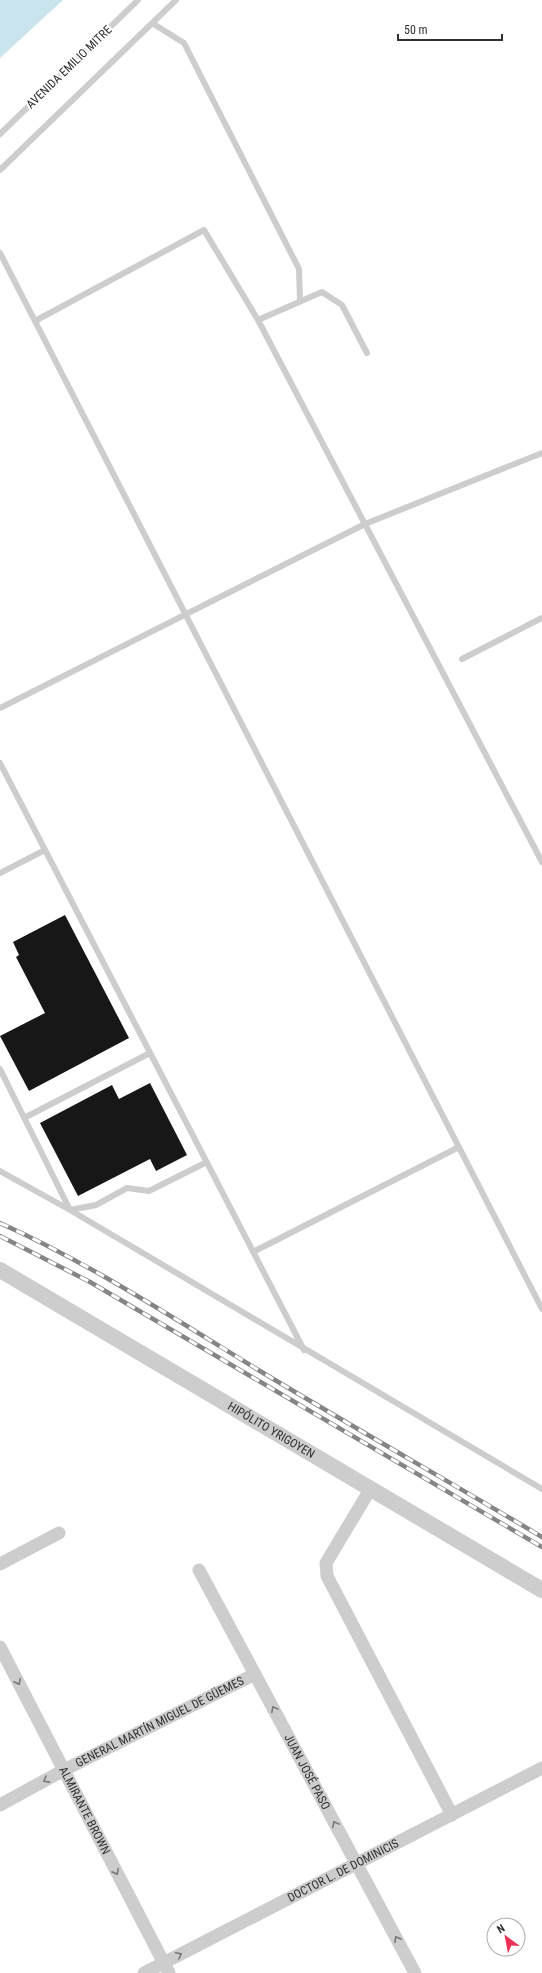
<svg xmlns="http://www.w3.org/2000/svg" width="542" height="1973" font-family="'Roboto Condensed',sans-serif">
  <style>
    .water { fill: #cae4ee }
    .building { fill: #171717 }
    .lines { fill: none; stroke-linecap: round; stroke-linejoin: round }
    .service { stroke: #cdcdcd; stroke-width: 6 }
    .minor { stroke: #cdcdcd; stroke-width: 13 }
    .tertiary { stroke: #cdcdcd; stroke-width: 16 }
    .rail-casing { stroke: #858585; stroke-width: 4.5 }
    .rail { stroke: #fff; stroke-width: 3; stroke-dasharray: 9; stroke-linecap: butt }
    .oneway { stroke: #777 }
    .labels { text-anchor: middle; dominant-baseline: central; stroke-width: 4; stroke-linejoin: round; paint-order: stroke }
    .street-label { font-size: 12px; fill: #303030; stroke: #fff }
  </style>
  <rect width="100%" height="100%" fill="#fff"/>
  <path class="water" d="M0,0H63L0,58Z"/>
  <path class="building" d="M65,915L129,1038L29,1091L0,1036L45,1013L16,957L19,955L13,942Z
    M150,1083L187,1155L156,1171L150,1159L78,1196L40,1123L112,1085L119,1099Z"/>
  <g class="lines">
    <path class="service" d="M152,23L184,43L299,269L300,301
      M0,134L138,0
      M0,170L176,0
      M0,253L542,1309
      M258,320L322,292L342,305L367,353
      M35,321L204,230L258,320L542,862
      M462,659L542,618
      M0,708L365,524L542,453
      M0,763L304,1350
      M0,873L45,850
      M0,1069L70,1210L96,1205L127,1188L149,1191L207,1162
      M24,1118L150,1053
      M0,1171L70,1210L542,1489
      M253,1252L459,1147"/>
    <g class="minor">
      <path d="M371,1488L326,1563L327,1576L452,1815"/>
      <path d="M0,1564L59,1533"/>
      <path id="s1" d="M199,1570L415,1973"/>
      <path id="s2" d="M0,1647L169,1973"/>
      <path id="s3" d="M0,1805L64,1770L255,1674"/>
      <path id="s4" d="M144,1973L542,1768"/>
    </g>
    <path class="tertiary" id="s5" d="M0,1270L542,1590"/>
    <g class="rail-casing">
      <path id="rail" d="M0,1223C91,1264 175,1319 260,1371C353,1427 448,1481 542,1537
        M0,1236L90,1282L542,1547"/>
    </g>
    <use href="#rail" class="rail"/>
  </g>
  <defs><path id="oneway-chevron" d="M-2-3.5L2.5 0L-2 3.5" fill="none" stroke-width="1.6" stroke-linecap="round" stroke-linejoin="round"/></defs>
  <g class="oneway">
    <use href="#oneway-chevron" transform="translate(18 1682) rotate(63)"/>
    <use href="#oneway-chevron" transform="translate(274 1709) rotate(-118)"/>
    <use href="#oneway-chevron" transform="translate(46 1780) rotate(151)"/>
    <use href="#oneway-chevron" transform="translate(335 1824) rotate(-118)"/>
    <use href="#oneway-chevron" transform="translate(116 1872) rotate(63)"/>
    <use href="#oneway-chevron" transform="translate(397 1939) rotate(-119)"/>
    <use href="#oneway-chevron" transform="translate(179 1955) rotate(-27)"/>
  </g>
  <g class="labels">
    <g class="street-label">
      <text transform="translate(69 67) rotate(-44)">AVENIDA EMILIO MITRE</text>
      <text stroke="none"><textPath href="#s5" startOffset="315">HIPÓLITO YRIGOYEN</textPath></text>
      <text stroke="none"><textPath href="#s3" startOffset="180">GENERAL MARTÍN MIGUEL DE GÜEMES</textPath></text>
      <text stroke="none"><textPath href="#s1" startOffset="229">JUAN JOSÉ PASO</textPath></text>
      <text stroke="none"><textPath href="#s2" startOffset="184">ALMIRANTE BROWN</textPath></text>
      <text stroke="none"><textPath href="#s4" startOffset="224">DOCTOR L. DE DOMINICIS</textPath></text>
    </g>
  </g>
  <g transform="translate(506 1937) rotate(328)"><circle r="19" fill="#ffffff" stroke="#acacac"/>
  <path d="M0-3L7 15L0 10L-7 15Z" fill="#eb2f55"/>
  <text y="-6" font-size="11" font-weight="bold" text-anchor="middle" fill="#303030">N</text>
  </g>
  <path d="M398 34v6h104v-6" fill="none" stroke="#303030" stroke-width="2"/>
  <text x="404" y="34" font-size="12" fill="#303030" stroke="#ffffff" stroke-width="3" paint-order="stroke">50 m</text>
</svg>
